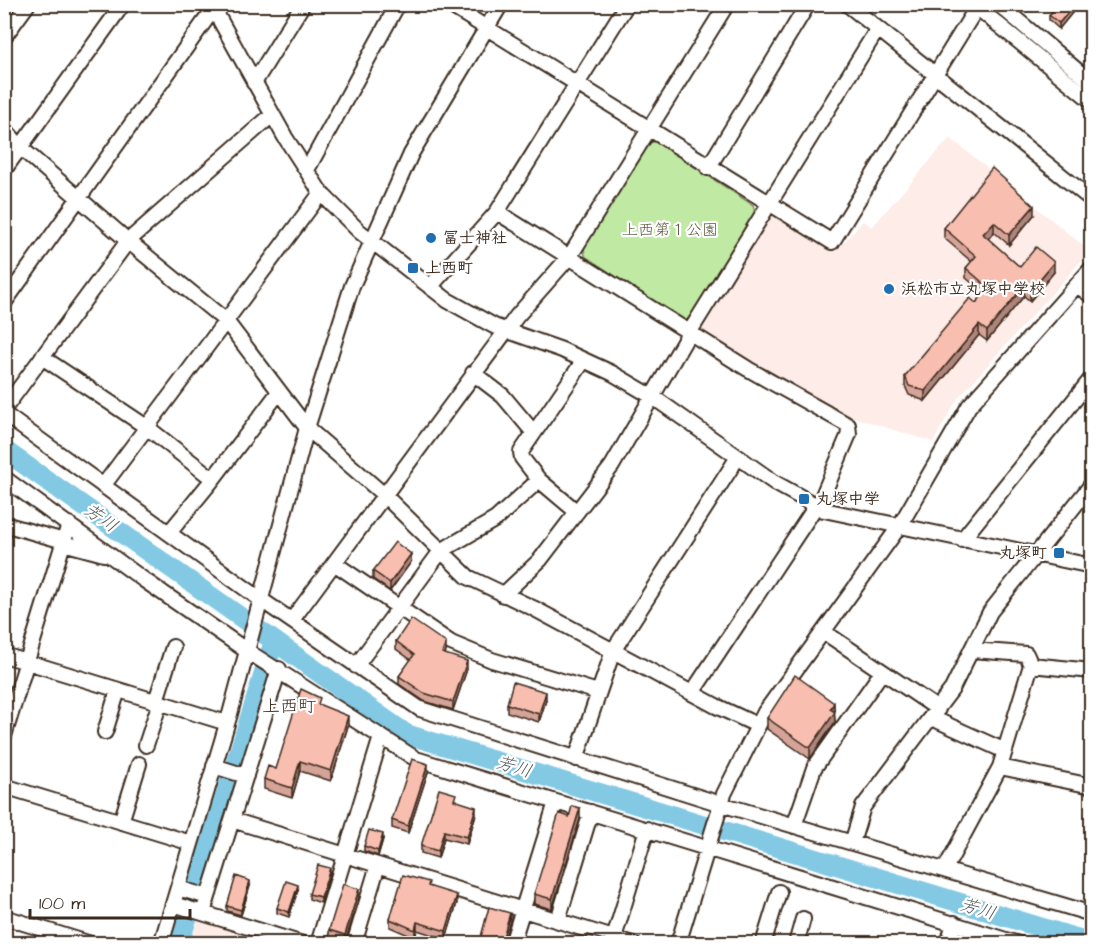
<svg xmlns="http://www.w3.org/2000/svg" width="1096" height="948" font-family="'Architects Daughter','Klee One',sans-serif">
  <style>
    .built { fill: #fdece7 }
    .green { fill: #c0e9a4; stroke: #7e8a61; stroke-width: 1.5 }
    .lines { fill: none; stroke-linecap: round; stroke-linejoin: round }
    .river { stroke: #83c9e4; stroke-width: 20 }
    .minor-casing { stroke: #3b2a1e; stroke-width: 18 }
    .minor { stroke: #fff; stroke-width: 14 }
    .wall { fill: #d5a397; stroke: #3b2a1e; stroke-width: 1.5 }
    .shaded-wall { fill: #ae857b; stroke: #3b2a1e; stroke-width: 1.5 }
    .building { fill: #f8beb0; stroke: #3b2a1e; stroke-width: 1.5 }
    .poi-dot { fill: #1f6fb2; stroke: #fff; stroke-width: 2 }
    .labels { text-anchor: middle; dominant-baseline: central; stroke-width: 4.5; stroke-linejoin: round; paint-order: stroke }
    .park-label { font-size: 16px; fill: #5c5a40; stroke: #fff }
    .poi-label { font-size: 16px; font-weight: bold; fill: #3b2a1e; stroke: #fff; text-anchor: start }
    .water-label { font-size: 18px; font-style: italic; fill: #515a59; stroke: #fff }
    .neighbourhood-label { font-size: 18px; fill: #3b2a1e; stroke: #fff }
  </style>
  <rect width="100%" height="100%" fill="#fff"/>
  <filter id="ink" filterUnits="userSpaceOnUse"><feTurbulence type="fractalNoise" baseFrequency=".0167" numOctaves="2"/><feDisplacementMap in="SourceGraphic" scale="12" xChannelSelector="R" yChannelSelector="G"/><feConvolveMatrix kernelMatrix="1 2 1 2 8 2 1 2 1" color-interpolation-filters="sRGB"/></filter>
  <g filter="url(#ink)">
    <path class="built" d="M950,138L1090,251L958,398L933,442L843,414L700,332L699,327L771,212L835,252L863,221L872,227Z
      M197,919L279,943L190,944Z"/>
    <path class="green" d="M655,141L753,205L755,213L692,315L684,322L585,256L584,247L648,144Z"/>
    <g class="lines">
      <path class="river" d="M4,450L406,734L1092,943
        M179,944L274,641"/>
      <g class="minor-casing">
        <path id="minor" d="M211,4L285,137L321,193L359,231L447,300L494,326L562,350L612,373L653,397L775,483L824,510L1092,566
          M448,4L832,242L979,4
          M847,4L1092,200
          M973,4L1092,101
          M998,4L1092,83
          M4,37L28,4
          M254,83L303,4
          M4,128L21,148L128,241L226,321L307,428L383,494L468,577L533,608L716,706L757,725
          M708,168L808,4
          M4,170L123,4
          M307,170L398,4
          M497,212L748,369L848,425L849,434L818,507
          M1077,285L1092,296
          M430,287L497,212L627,4
          M4,303L217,4
          M42,357L148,428L213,479L169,533
          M473,373L503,396L534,433
          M4,409L128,241L272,115
          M4,414L260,599L420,709L721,804L1092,914
          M4,478L144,580L247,651L416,759L1019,944
          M213,479L279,392
          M539,480L522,458L521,452L584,360
          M103,486L321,193
          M4,524L64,541
          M962,540L1092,378
          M63,543L104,554
          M334,563L451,643L492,660L598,692
          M503,595L540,560L612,466L689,333L877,30
          M292,620L517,316L570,256L727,4
          M824,632L938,709
          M4,655L227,723
          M1031,665L1092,671
          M356,666L441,551L496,519L539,480L577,512
          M692,693L816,506
          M156,701L173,647
          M932,718L1005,751
          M105,732L118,690
          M4,736L69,524
          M146,745L160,702
          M576,759L613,651L738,457
          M214,766L246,776
          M1000,767L1092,786
          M4,786L191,843
          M232,820L633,944
          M121,822L139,764
          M794,826L814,768L882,672
          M852,843L863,807L952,689L990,612L1092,484
          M945,869L1000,767L1031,665L1026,654L971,650
          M178,888L208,897
          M173,904L303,944
          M203,913L279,669
          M4,917L91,944
          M558,920L591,812
          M614,938L647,829
          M161,944L230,714L307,428L352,286L411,154L501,4
          M318,944L381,737
          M354,944L378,865
          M512,944L556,802
          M678,944L724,794L765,712L899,527L969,406L1092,268
          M763,944L779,892
          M796,944L803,919
          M948,944L954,923"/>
      </g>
      <use href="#minor" class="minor"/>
    </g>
    <path class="wall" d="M1047,4H1068L1072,13L1059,29L1049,20V15L1053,10Z
      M1092,22V45L1083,38V33Z
      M1034,215L1009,245L994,232L988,239L1020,267L1054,272L1030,301L1024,296L987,341L979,335L925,401L909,395L905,386V376L976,303L984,293L966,278V268L972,262L944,238V228Z
      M411,562L390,591L373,579V571Z
      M396,641L446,651L445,654L467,669L453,710L424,701L399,684V676L411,660L396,649Z
      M546,700L539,722L507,712V704Z
      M320,705L348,726L331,781L300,771L292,798L264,789V779L276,769Z
      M834,711L835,722L810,759L767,729V718Z
      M428,772L408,833L392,828V820Z
      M456,800L476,814L467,844L444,838L438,858L421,853V846Z
      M569,817L580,819L552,909L534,904V894Z
      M383,839L378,856L364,851V846Z
      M330,874L321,903L309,899V894Z
      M250,886L241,915L227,911V906Z
      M429,887L457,903L446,939L417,930L415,938L390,927V919Z
      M298,890L289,917L277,913V908Z
      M359,897L345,943L329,938V930Z"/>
    <path class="shaded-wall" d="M1072,8V13L1059,29V23Z
      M1034,206V215L1009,245V235Z
      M994,222V232L983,244V234Z
      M1054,262V272L1030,301V291Z
      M1024,286V296L987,341V331Z
      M979,325V335L925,401V391Z
      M411,554V562L390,591V583Z
      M446,643V651L442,661V653Z
      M467,661V669L453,710V702Z
      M546,692V700L539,722V714Z
      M834,703L835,722L810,759V748Z
      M348,716V726L331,781V771Z
      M300,761V771L292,798V788Z
      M428,764V772L408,833V826Z
      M476,807V814L467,844V837Z
      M580,808V819L552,909V899Z
      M444,831V838L438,858V851Z
      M383,834V839L378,856V851Z
      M330,868V874L321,903V897Z
      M250,881V886L241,915V910Z
      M298,885V890L289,917V912Z
      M359,889V897L345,943V935Z
      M457,895V903L446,939V931Z
      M510,913V921L503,944H501Z
      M417,922V930L415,938V930Z"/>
    <path class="building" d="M1053,4H1068L1072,8L1059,23L1049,15L1056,7Z
      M1092,22V40L1083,33Z
      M992,168L1034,206L1009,235L994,222L983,234L1020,267L1036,247L1054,262L1030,291L1024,286L987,331L979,325L925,391L909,386L905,376L970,298L976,303L989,288L966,268L976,256L944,228Z
      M395,542L411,554L390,583L373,571Z
      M411,619L446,643L442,653L467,661L453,702L424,693L399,676L414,655L396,641Z
      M795,675L834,703L830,709L835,712L810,748L767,718Z
      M513,682L546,692L539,714L507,704Z
      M301,689L320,698L318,704L348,716L331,771L300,761L292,788L264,779L268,766L276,769Z
      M412,759L428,764L408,826L392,820Z
      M439,789L456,794L454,800L476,807L467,837L444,831L438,851L421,846Z
      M572,806L580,808L552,899L534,894L559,813L569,817Z
      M369,830L383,834L378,851L364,846Z
      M318,865L330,868L321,897L309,894Z
      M403,875L429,882L428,886L457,895L446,931L417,922L415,930L390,919Z
      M236,876L250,881L241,910L227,906Z
      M286,881L298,885L289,912L277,908Z
      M343,884L359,889L345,935L329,930Z
      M489,907L510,913L501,944H479Z
      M588,935L615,944H585Z"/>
  </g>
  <g class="poi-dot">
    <circle cx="431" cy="238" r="6"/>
    <rect x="407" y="262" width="12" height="12" rx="3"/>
    <circle cx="889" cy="289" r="6"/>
    <rect x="798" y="493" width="12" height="12" rx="3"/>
    <rect x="1053" y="547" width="12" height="12" rx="3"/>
  </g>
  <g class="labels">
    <g class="park-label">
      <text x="670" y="230">上西第１公園</text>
    </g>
    <g class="poi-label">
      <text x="443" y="238">冨士神社</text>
      <text x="425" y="268">上西町</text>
      <text x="901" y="289">浜松市立丸塚中学校</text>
      <text x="816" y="499">丸塚中学</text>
      <text x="1047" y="553" text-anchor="end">丸塚町</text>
    </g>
    <g class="water-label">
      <text transform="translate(101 518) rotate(35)">芳川</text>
      <text transform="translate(514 767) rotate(17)">芳川</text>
      <text transform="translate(978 909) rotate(17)">芳川</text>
    </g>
    <g class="neighbourhood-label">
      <text x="289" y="706">上西町</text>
    </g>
  </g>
  <rect width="1096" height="948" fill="none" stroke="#fff" stroke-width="24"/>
  <rect x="12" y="12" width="1072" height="924" fill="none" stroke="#3b2a1e" stroke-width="2" filter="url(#ink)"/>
  <path d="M30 909v9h160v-9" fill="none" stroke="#3b2a1e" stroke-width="3"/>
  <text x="39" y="909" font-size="18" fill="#3b2a1e" stroke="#ffffff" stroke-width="4.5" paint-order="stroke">100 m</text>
</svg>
